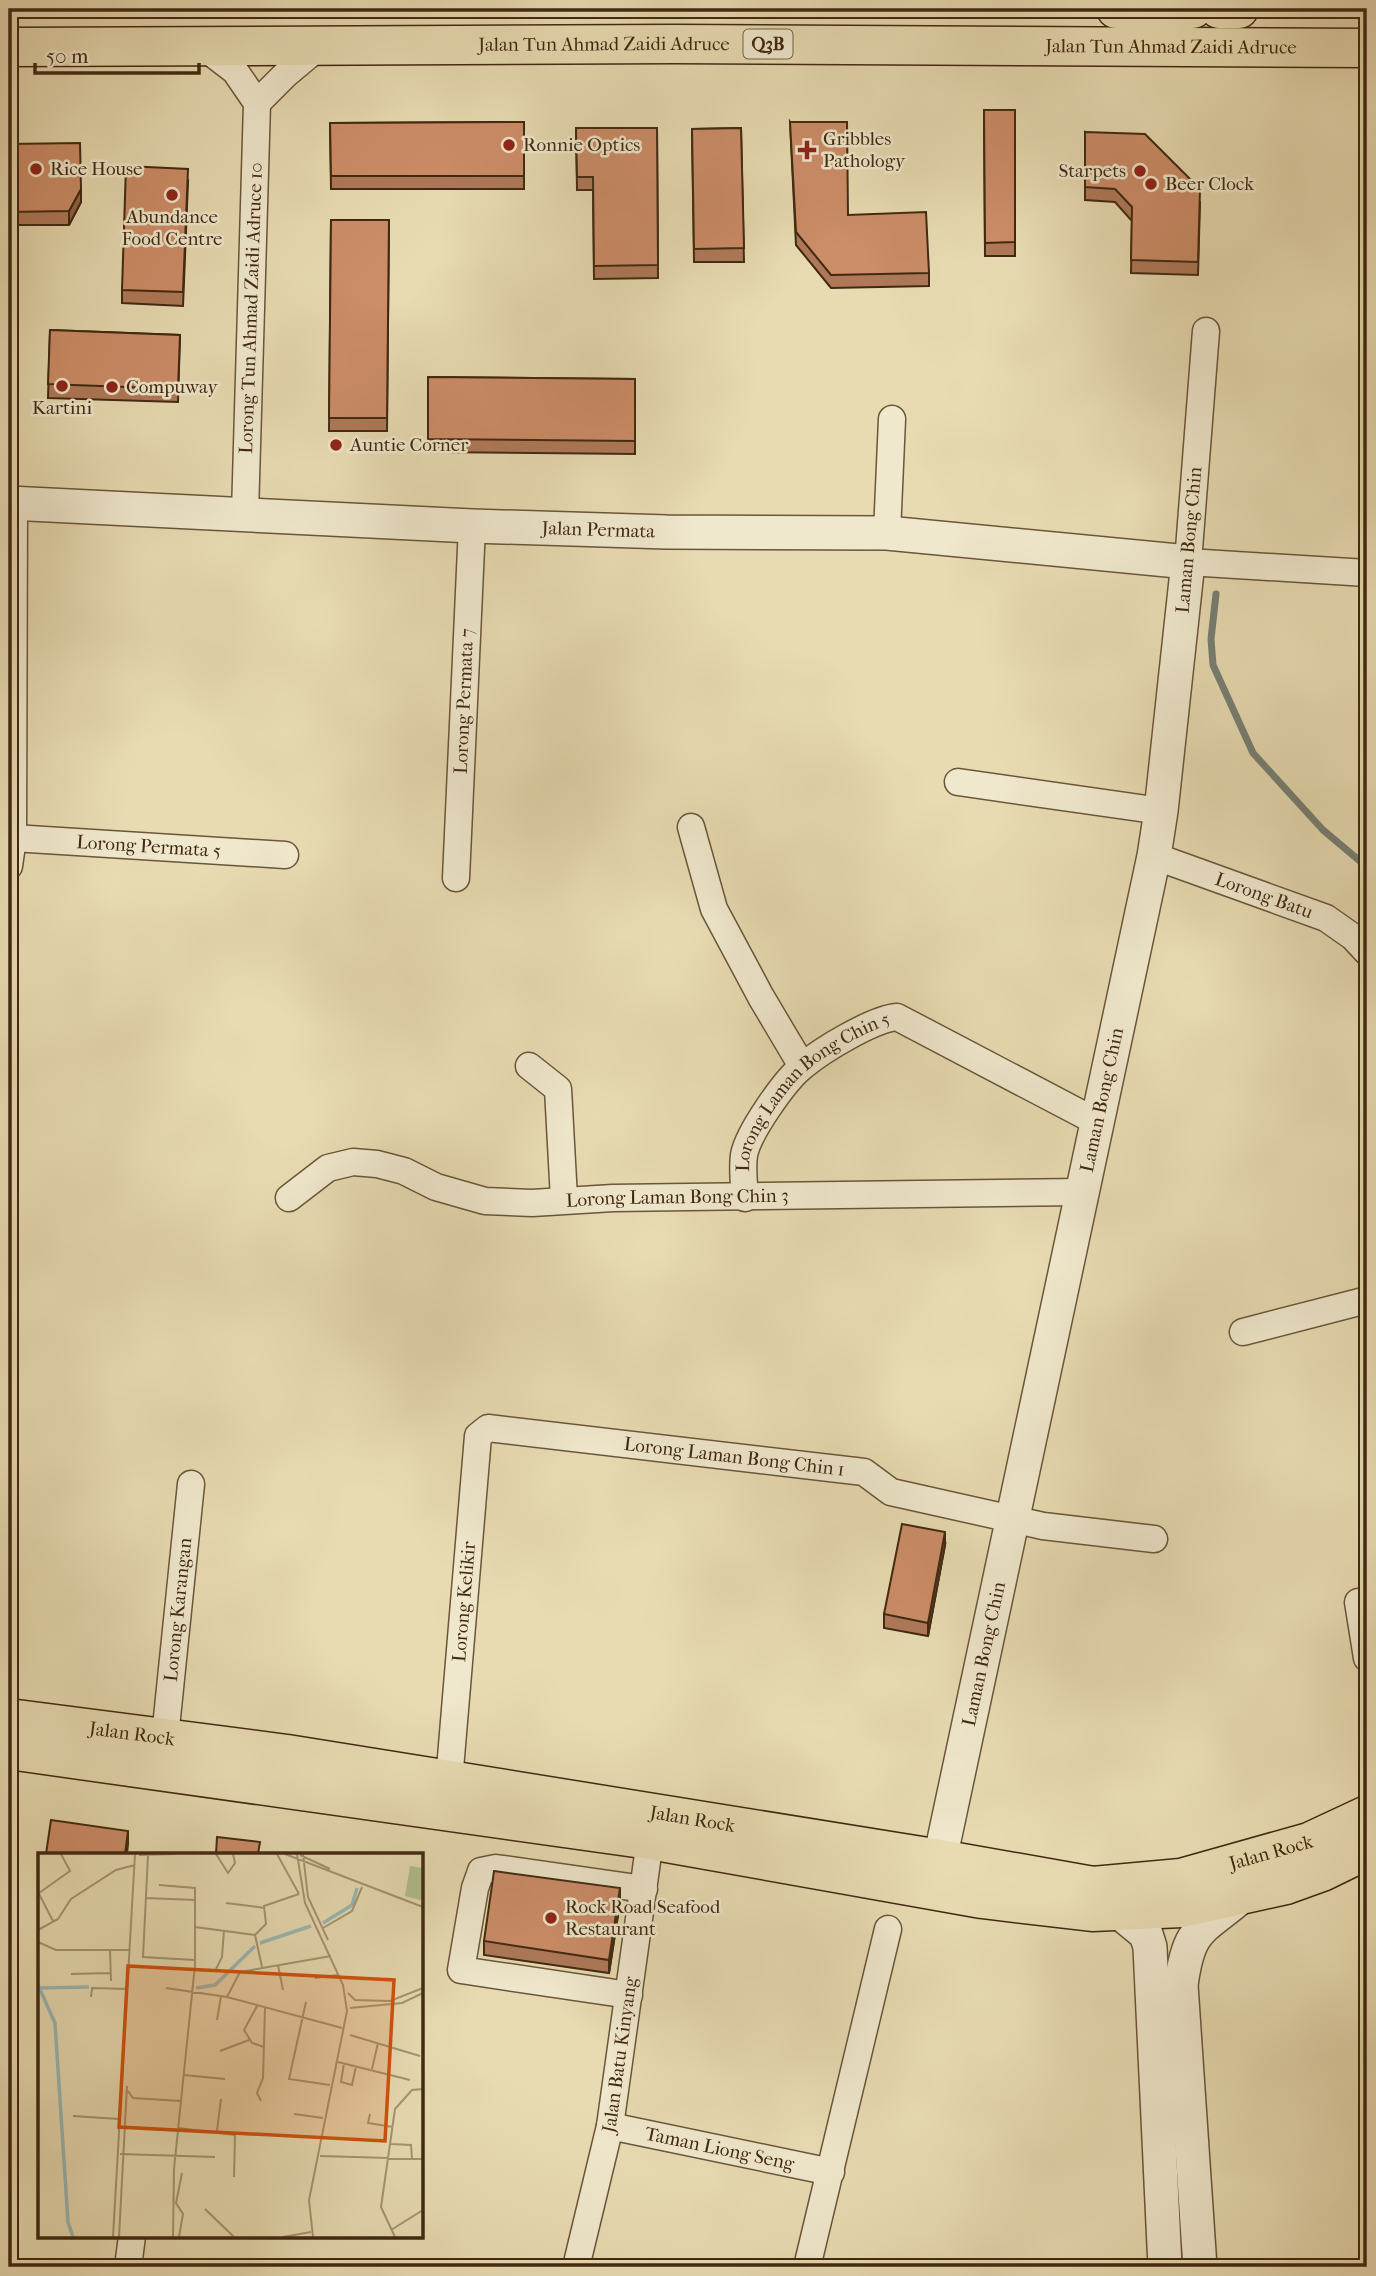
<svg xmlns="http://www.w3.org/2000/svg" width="1376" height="2276" font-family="'IM FELL French Canon',serif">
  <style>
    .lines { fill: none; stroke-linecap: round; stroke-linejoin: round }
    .stream { stroke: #757f73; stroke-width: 7 }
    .minor-casing { stroke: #6a5639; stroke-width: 29 }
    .tertiary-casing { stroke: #6a5639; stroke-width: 36 }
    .primary-casing { stroke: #402911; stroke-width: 41 }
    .minor { stroke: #f0e8cd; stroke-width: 26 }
    .tertiary { stroke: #f0e8cd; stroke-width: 33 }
    .primary { stroke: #e8dbb2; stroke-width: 38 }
    .wall { fill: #af7959; stroke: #402911; stroke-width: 2 }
    .shaded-wall { fill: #8f6349; stroke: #402911; stroke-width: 2 }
    .building { fill: #cc8d68; stroke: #402911; stroke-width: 2 }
    .poi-dot { fill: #8f2418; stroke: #f0e8cd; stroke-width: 2.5 }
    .labels { text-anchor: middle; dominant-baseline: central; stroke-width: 5; stroke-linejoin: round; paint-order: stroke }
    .shield { fill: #f0e8cd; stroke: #756249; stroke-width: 2 }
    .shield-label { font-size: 18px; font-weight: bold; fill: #402911 }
    .street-label { font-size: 19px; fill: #402911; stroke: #f0e8cd }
    .poi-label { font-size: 19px; fill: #402911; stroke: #f0e8cd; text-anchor: start }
    .inset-river { fill: none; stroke: #99b9b4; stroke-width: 3.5 }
    .inset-road { fill: none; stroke: #a59472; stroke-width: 2 }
    .view { fill: #cf520d; fill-opacity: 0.15; stroke: #cf520d; stroke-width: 3.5 }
    .inset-edge { fill: none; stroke: #402911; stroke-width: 3.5 }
  </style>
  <rect width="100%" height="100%" fill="#e8dbb2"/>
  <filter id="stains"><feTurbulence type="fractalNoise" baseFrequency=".00286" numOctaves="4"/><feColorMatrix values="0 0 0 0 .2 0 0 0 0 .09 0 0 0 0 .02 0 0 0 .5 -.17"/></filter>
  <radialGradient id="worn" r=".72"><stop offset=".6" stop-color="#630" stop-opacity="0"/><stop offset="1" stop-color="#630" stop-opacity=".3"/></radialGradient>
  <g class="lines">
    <path class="stream" d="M1216,594L1211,639L1213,665L1253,753L1323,830L1367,867"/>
    <g class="minor-casing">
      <g id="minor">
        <path d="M201,45L235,71L257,103L245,514"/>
        <path d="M257,103L285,75L322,44"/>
        <path d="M1206,331L1188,562L1367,573"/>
        <path d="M887,533L892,419"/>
        <path d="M958,782L1161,811"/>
        <path d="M691,827L714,909L761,997L802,1066"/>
        <path id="s1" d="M13,838L285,855"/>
        <path id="s2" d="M1154,856L1326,918L1353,937L1367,952"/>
        <path d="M9,866L13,838L14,503"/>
        <path id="s3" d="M456,878L472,526"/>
        <path d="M529,1066L558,1089L564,1199"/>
        <path id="s4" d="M289,1198L328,1168L353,1162L377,1164L404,1171L436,1187L485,1201L532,1203L613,1198L1082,1192"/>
        <path id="s5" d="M745,1198C744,1184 742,1168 744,1155C748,1133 785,1080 803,1066C822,1050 873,1019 897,1017L1097,1122"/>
        <path d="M1243,1332L1367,1300"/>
        <path d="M1358,1602L1367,1658"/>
        <path id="s6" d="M165,1737L191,1484"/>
        <path id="s7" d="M449,1781L478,1436L488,1428L864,1472L891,1492L1043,1526L1154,1539"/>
        <path d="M629,1995L461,1970L475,1888L481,1871L496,1868L644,1889"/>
        <path id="s8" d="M610,2126L831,2172"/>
        <path d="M128,2267L132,2236"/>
        <path id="s9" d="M576,2267L610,2126L650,1840"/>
        <path d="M807,2267L888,1929"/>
      </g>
    </g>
    <g class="tertiary-casing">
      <g id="tertiary">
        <path id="s10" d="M9,503L472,526L667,532L887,533L1188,562L1161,811L1154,856L940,1859"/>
        <path d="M1118,1911L1146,1934L1150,1947L1165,2267"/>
        <path d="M1200,2267L1181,1985C1189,1926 1201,1931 1243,1895"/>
      </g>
    </g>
    <g class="primary-casing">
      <g id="primary">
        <path d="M1116,9H1193"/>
        <path d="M1219,9H1239"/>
        <path id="s11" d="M9,47L674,44L1367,48"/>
        <path id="s12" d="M9,1718L287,1754L940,1859L1093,1886L1181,1878L1309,1842L1367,1815"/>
        <path d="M9,1750L650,1840L982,1899L1092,1912L1182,1908L1286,1885L1322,1872L1367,1850"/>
      </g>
    </g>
    <use href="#minor" class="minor"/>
    <use href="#tertiary" class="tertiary"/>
    <use href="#primary" class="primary"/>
  </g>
  <path class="wall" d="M984,110H1015V256H985Z
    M1365,111H1367V189H1363Z
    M524,122V189H331L330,123Z
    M790,122L848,215L929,273V286L831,288L796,245Z
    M576,128H657L658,278L594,279L593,190H577Z
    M741,128L744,262H694L692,129Z
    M1085,132L1200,202L1198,275L1131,273L1132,221L1115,202L1085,200Z
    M9,144L81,202L69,225H9Z
    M188,182L183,306L122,303V290Z
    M331,220H389L387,431H329Z
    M9,326H11V397H9Z
    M50,330L180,335L178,402L48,398Z
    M428,377L635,379V454L428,452Z
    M945,1545L928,1636L884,1628V1614Z
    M620,1902L609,1973L484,1955V1941Z"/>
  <path class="shaded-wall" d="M81,189V202L69,225V211Z
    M945,1532V1545L928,1636V1623Z
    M15,1820V1833L10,1889V1876Z
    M128,1831V1844L127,1854H125Z
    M620,1888V1902L609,1973V1960Z"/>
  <path class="building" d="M984,110H1015V242L985,243Z
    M1365,111H1367V176H1363Z
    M524,122V176H331L330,123Z
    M790,122H847L848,215L926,212L929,273L831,275L796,232Z
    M576,128H657L658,265L594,266L593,177H577Z
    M741,128L744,248L694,249L692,129Z
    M1085,132L1145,134L1200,189L1198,262L1131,260L1132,207L1115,189L1085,187Z
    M80,143L81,189L69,211L9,212V144Z
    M126,166L188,169L183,292L122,290Z
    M331,220H389L387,418H329Z
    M9,326H11V384H9Z
    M50,330L180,335L178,389L48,384Z
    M428,377L635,379V441L428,439Z
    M902,1524L945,1532L928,1623L884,1614Z
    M9,1819L15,1820L10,1876H9Z
    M51,1820L128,1831L125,1854H46Z
    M217,1837L260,1842L258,1854H216Z
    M494,1871L620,1888L609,1960L484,1941Z"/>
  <g class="poi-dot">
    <circle cx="509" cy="145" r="7"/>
    <path d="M803.5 139.5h7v7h7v7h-7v7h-7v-7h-7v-7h7z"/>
    <circle cx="36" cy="169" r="7"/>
    <circle cx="1140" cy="171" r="7"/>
    <circle cx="1151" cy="184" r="7"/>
    <circle cx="172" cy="195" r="7"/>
    <circle cx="62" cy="386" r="7"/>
    <circle cx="112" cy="387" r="7"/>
    <circle cx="336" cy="445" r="7"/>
    <circle cx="551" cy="1918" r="7"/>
  </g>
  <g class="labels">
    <rect class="shield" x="743.5" y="29.5" width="49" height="29" rx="5"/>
    <g class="shield-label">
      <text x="768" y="44">Q3B</text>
    </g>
    <g class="street-label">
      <text stroke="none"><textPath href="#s11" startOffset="595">Jalan Tun Ahmad Zaidi Adruce</textPath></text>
      <text stroke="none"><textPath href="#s11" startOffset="1162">Jalan Tun Ahmad Zaidi Adruce</textPath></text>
      <text transform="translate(251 308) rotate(-88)">Lorong Tun Ahmad Zaidi Adruce 10</text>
      <text stroke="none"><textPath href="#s10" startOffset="590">Jalan Permata</textPath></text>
      <text transform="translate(1189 540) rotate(-85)">Laman Bong Chin</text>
      <text stroke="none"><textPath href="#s3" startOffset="177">Lorong Permata 7</textPath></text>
      <text stroke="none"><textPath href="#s1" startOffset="136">Lorong Permata 5</textPath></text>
      <text stroke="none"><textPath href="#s2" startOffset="117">Lorong Batu</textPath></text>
      <text stroke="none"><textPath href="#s5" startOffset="138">Lorong Laman Bong Chin 5</textPath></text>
      <text transform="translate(1102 1100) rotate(-78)">Laman Bong Chin</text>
      <text stroke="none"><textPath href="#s4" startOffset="406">Lorong Laman Bong Chin 3</textPath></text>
      <text stroke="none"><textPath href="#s7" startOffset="607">Lorong Laman Bong Chin 1</textPath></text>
      <text stroke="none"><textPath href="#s7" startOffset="180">Lorong Kelikir</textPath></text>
      <text stroke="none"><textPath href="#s6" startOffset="128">Lorong Karangan</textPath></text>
      <text transform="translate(984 1654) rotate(-78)">Laman Bong Chin</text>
      <text stroke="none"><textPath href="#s12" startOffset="124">Jalan Rock</textPath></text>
      <text stroke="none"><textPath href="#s12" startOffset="691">Jalan Rock</textPath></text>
      <text stroke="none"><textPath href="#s12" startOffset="1279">Jalan Rock</textPath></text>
      <text stroke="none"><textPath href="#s9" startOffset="217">Jalan Batu Kinyang</textPath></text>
      <text stroke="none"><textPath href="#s8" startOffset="112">Taman Liong Seng</textPath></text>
    </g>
    <g class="poi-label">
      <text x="823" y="139">Gribbles<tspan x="823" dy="22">Pathology</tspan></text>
      <text x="523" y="145">Ronnie Optics</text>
      <text x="50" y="169">Rice House</text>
      <text x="1126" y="171" text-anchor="end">Starpets</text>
      <text x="1165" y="184">Beer Clock</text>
      <text x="172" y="217" text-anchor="middle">Abundance<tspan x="172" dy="22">Food Centre</tspan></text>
      <text x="126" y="387">Compuway</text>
      <text x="62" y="408" text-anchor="middle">Kartini</text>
      <text x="350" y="445">Auntie Corner</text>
      <text x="565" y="1907">Rock Road Seafood<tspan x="565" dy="22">Restaurant</tspan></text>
    </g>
  </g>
  <g transform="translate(38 1853)">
    <rect width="385" height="385" fill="#e8dbb2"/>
    <path d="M372,13L385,15V48L367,43Z" fill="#b1c190"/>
    <path class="inset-river" d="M285,70L314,52L319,35M222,90L273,73M0,132L17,170L30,369L35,384M2,135L51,134M158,135L177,132L217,93"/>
    <path class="inset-road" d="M178,1L190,20L197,10L195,1M239,1L261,41M247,1L385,54M259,1L267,50L305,132L309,158L271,347L275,384M265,1L270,44L290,87M101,2L137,1M110,2L105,104L156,107M262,2L292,16M121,32L157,35V112L136,316L135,384M0,39L15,68M1,40L32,18L23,1M108,45L157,47M188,50L227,55M157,74L217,82M285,75L314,58L324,34M0,77L20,66L33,46L78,17L97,12M217,82L228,71L226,53L261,41M217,82L224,114M0,89L18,97H91M72,97L73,128M240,112L245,137M178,116L184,104L186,77M33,121L72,120M277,125L300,122M128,135L189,144L304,175M310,140L317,147L352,148L385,135M53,144L54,135L90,136M189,144L202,119L293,103M268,149L251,226L292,232M219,153L206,177L214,190L226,194M312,155L364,150L385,140M179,167L183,143M312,182L382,203M182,198L211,187M300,209L372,227M306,210L303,229L314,232L318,213M334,216L340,190M146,222L187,226M90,238L95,245L143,248M223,248L219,240L225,225L227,155M256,261L285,265M332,261L330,270L355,274M35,263L81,266M140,275L197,282L196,324M179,278L183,246M353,291L373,292L374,306M82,301L177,304M282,303L385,306M167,356L196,384M353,377L385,357M75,384L97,1M81,384L89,233M141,384L145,361L138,350L144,320M245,384L273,379M357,384L343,354L357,256L374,237L385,236"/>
    <path class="view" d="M90,113L356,127L347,288L81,274Z"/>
    <rect width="385" height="385" class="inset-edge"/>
  </g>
  <rect width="1376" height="2276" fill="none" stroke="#e8dbb2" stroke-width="35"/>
  <rect x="10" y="10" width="1355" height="2255" fill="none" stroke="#402911" stroke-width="3.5"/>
  <rect x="18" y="18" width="1341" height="2241" fill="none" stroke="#402911" stroke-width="2"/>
  <path d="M35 63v10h164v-10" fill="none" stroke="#402911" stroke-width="3.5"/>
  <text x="46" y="63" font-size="21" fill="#402911" stroke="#f0e8cd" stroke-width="5" paint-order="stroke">50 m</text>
  <rect width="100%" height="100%" filter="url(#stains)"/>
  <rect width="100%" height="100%" fill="url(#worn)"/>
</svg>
